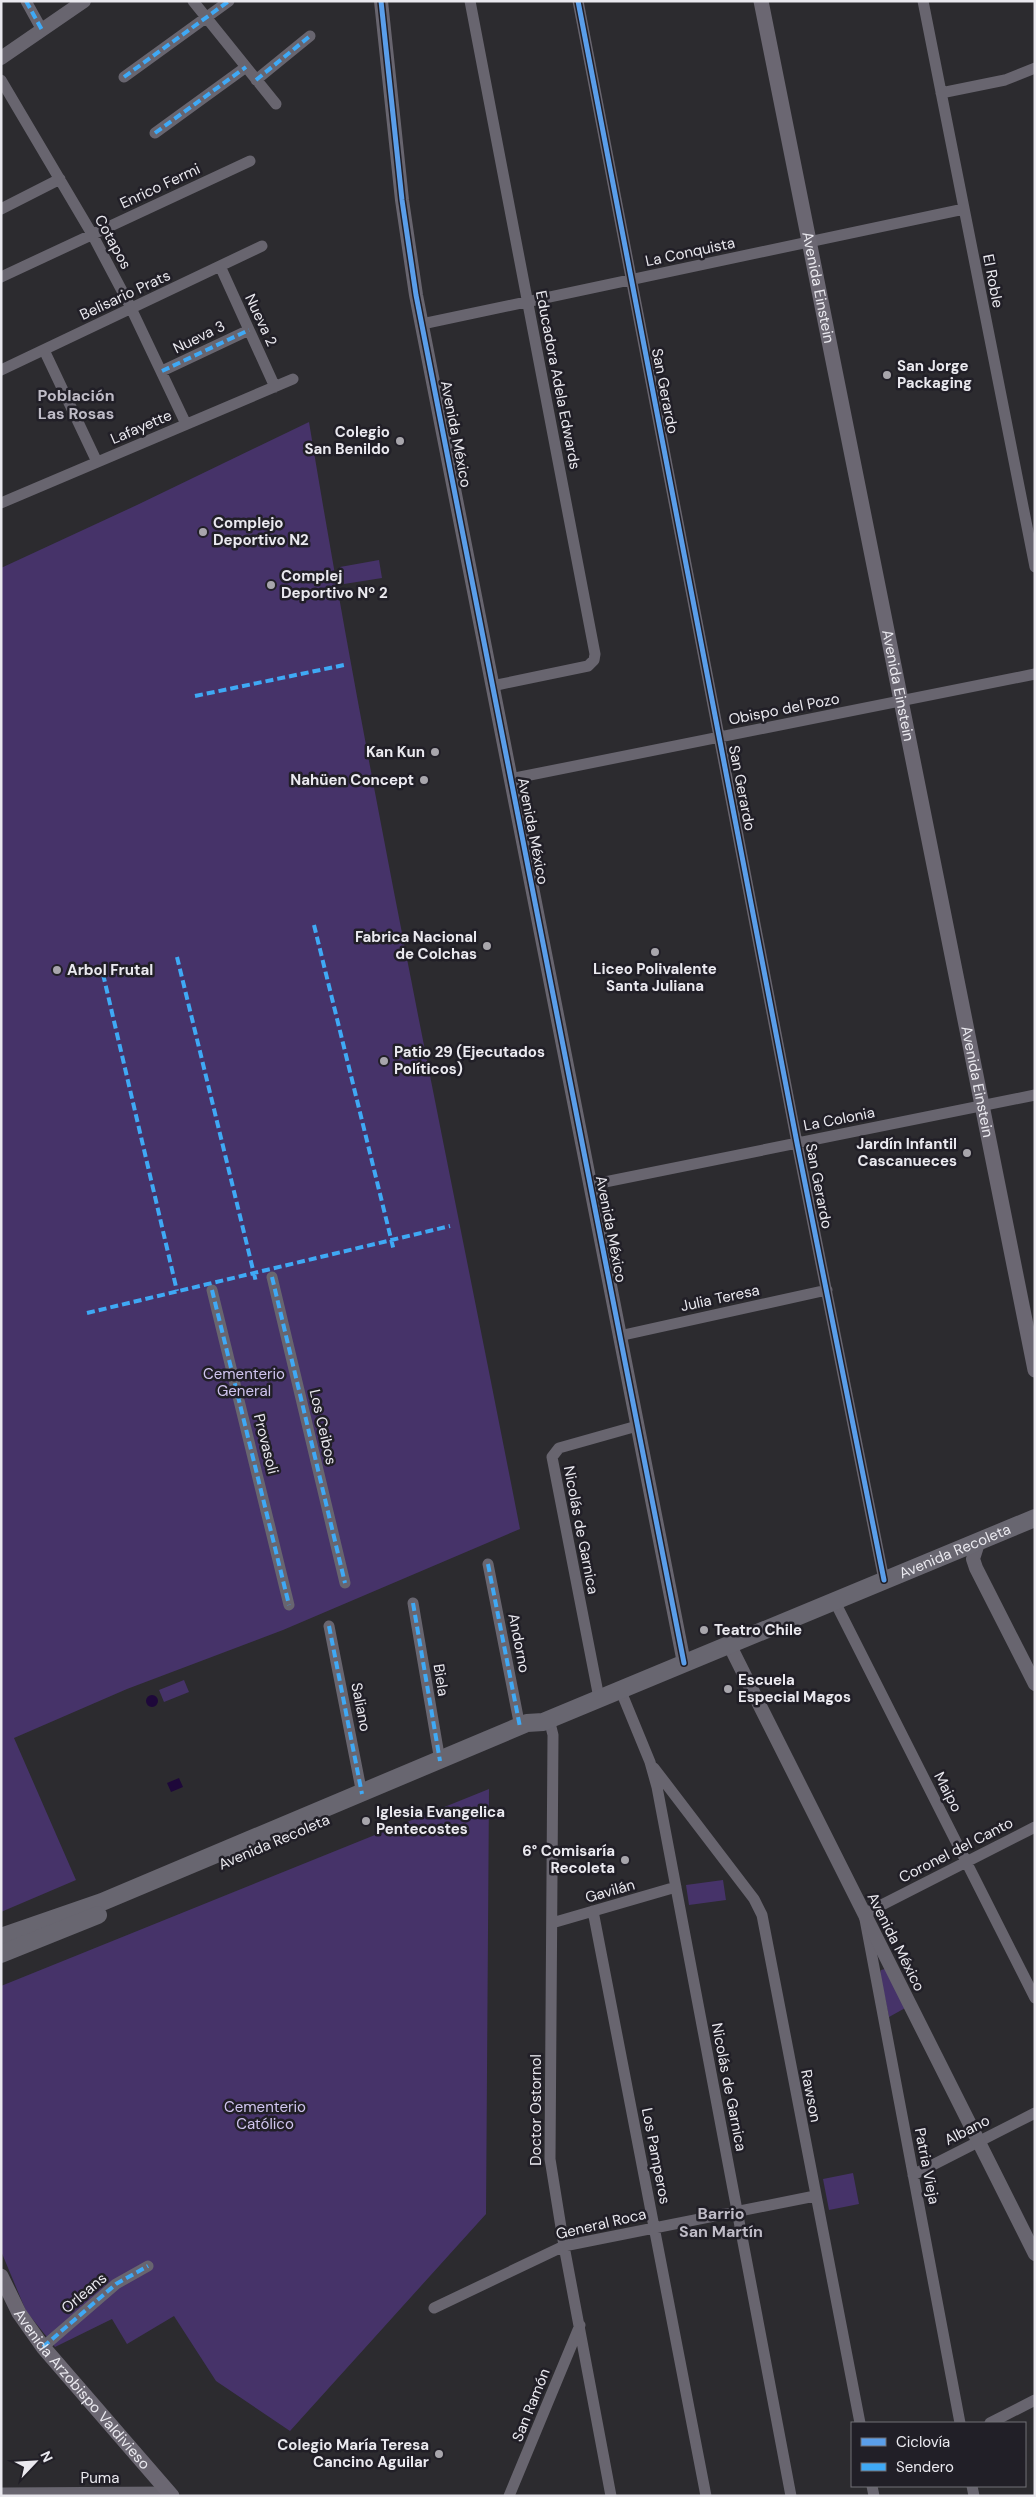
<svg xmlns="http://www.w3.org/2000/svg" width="1036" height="2497" font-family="'DM Sans',sans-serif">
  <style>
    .green { fill: #463369 }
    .water { fill: #1e083a }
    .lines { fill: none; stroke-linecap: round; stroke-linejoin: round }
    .minor { stroke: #68656f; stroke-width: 11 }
    .tertiary { stroke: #68656f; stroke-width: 14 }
    .secondary { stroke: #6b6772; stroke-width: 15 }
    .primary { stroke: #686670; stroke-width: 18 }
    .quiet { stroke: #3fa9f5; stroke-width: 4; stroke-dasharray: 8 4; stroke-linecap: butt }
    .cycleway-casing { stroke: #211f27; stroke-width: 8 }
    .cycleway { stroke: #5a9eea; stroke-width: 5 }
    .poi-dot { fill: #a8a6ac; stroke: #211f27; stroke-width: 2 }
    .labels { text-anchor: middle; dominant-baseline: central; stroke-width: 5; stroke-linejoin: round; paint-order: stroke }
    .street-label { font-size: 15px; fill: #eae9ef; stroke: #211f27 }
    .poi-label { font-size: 15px; font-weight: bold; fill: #eae9ef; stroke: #211f27; text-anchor: start }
    .park-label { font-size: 15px; fill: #d0c5ef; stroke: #211f27 }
    .neighbourhood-label { font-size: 16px; font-weight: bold; fill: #bfbcc7; stroke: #211f27 }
  </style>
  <rect width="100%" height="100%" fill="#2c2b2f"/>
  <path class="green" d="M309,422C370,793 448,1160 520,1529L283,1630L127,1689L14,1738L76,1880L1,1912V568L137,505Z
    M379,560L382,578L344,584L340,567Z
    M184,1680L189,1692L164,1702L159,1690Z
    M489,1789L486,2214L290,2431L216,2381L174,2316L127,2344L112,2319L55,2347L26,2311L1,2251V1986Z
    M723,1880L726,1900L689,1905L686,1885Z
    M885,1969L907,2007L889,2017L880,1974L881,1970Z
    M853,2173L859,2204L829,2210L823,2179Z"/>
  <path class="water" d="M146 1701a6 6 0 1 1 12 0a6 6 0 1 1-12 0Z
    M179,1778L183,1787L171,1792L167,1783Z"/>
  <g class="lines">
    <path class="minor" d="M26,1L42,30
      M193,1L276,104
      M470,1L595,654L594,660L588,666L492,686
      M578,1L797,1143L884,1580
      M923,1L1035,567
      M124,77L229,1
      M1,80L92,234L129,304L186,424
      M256,80L310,36
      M941,93L1005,80L1035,68
      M155,133L246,67
      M1,209L60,179
      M220,266L275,387
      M1,277L250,161
      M422,324L964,209
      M44,350L97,462
      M1,370L262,246
      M162,371L249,330
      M1,503L293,379
      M510,779L1035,674
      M590,1185L1035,1095
      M272,1277L345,1583
      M212,1290L289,1605
      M619,1336L827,1290
      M488,1564L520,1727
      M834,1600L1035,1998
      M413,1603L440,1761
      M329,1626L362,1794
      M620,1689L650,1762L657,1787L791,2496
      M599,1698L552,1457L559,1448L637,1426
      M549,1719L553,1735L550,2159L564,2246L611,2496
      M654,1768L754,1899L762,1915L860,2423
      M593,1911L706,2496
      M552,1923L676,1887
      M913,2175L1035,2113
      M434,2308L564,2246L815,2196
      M43,2347L116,2284L148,2266
      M960,2423L864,1914L1035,1827
      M990,2423L1035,2400
      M872,2486L874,2496
      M972,2486L974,2496
      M1,2493L169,2492
      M509,2496L580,2325"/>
    <path class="tertiary" d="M381,1L402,200L416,295L684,1663
      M1,58L84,1
      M979,1540L973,1559L976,1568L1035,1684
      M729,1644L1035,2254"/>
    <g class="secondary">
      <path id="s1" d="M761,1L1035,1370"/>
      <path id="s2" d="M1,2276L19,2313L43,2347L172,2496"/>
    </g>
    <g class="primary">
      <path id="s3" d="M1,1937L102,1902L527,1723L543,1722L1035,1518"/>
      <path d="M1,1954L98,1915"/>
    </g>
    <path class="quiet" d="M26,1L42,30
      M124,77L229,1
      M256,80L310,36
      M155,133L246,67
      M162,371L249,330
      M195,696L344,665
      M314,925L394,1251
      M177,957L256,1282
      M103,974L177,1291
      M272,1277L345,1583
      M212,1290L289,1605
      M87,1313L450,1226
      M488,1564L520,1727
      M413,1603L440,1761
      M329,1626L362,1794
      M43,2347L116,2284L148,2266"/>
    <g class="cycleway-casing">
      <path id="cycleway" d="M381,1L402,200L416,295L684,1663
        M578,1L797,1143L884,1580"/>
    </g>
    <use href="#cycleway" class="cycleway"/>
  </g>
  <g class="poi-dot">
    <circle cx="887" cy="375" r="5"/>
    <circle cx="400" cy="441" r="5"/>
    <circle cx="203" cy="532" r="5"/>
    <circle cx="271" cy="585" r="5"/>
    <circle cx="435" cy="752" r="5"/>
    <circle cx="424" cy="780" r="5"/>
    <circle cx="487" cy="946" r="5"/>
    <circle cx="655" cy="952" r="5"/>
    <circle cx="57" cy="970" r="5"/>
    <circle cx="384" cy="1061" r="5"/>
    <circle cx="967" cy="1153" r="5"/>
    <circle cx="704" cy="1630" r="5"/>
    <circle cx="728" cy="1689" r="5"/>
    <circle cx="366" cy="1821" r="5"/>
    <circle cx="625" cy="1860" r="5"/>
    <circle cx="439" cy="2454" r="5"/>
  </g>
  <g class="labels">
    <g class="street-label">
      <text transform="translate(160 186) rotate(-25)">Enrico Fermi</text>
      <text transform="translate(113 242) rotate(61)">Cotapos</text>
      <text transform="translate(690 252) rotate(-12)">La Conquista</text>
      <text transform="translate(993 281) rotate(79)">El Roble</text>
      <text stroke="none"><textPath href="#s1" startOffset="292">Avenida Einstein</textPath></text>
      <text transform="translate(125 295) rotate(-25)">Belisario Prats</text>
      <text transform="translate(261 320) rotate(65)">Nueva 2</text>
      <text transform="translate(199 337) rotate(-26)">Nueva 3</text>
      <text transform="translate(558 380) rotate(79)">Educadora Adela Edwards</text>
      <text transform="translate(665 391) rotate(79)">San Gerardo</text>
      <text transform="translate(141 427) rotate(-23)">Lafayette</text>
      <text transform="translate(456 434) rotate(79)">Avenida México</text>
      <text stroke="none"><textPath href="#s1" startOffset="698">Avenida Einstein</textPath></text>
      <text transform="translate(784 709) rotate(-11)">Obispo del Pozo</text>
      <text transform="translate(742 788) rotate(79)">San Gerardo</text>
      <text transform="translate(533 831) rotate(79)">Avenida México</text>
      <text stroke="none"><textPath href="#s1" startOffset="1102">Avenida Einstein</textPath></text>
      <text transform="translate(839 1119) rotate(-11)">La Colonia</text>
      <text transform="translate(819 1186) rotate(79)">San Gerardo</text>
      <text transform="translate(611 1229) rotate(79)">Avenida México</text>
      <text transform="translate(720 1298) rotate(-12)">Julia Teresa</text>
      <text transform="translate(323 1427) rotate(77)">Los Ceibos</text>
      <text transform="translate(266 1444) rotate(76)">Provasoli</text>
      <text transform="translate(581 1530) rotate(79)">Nicolás de Garnica</text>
      <text stroke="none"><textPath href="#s3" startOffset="1030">Avenida Recoleta</textPath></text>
      <text transform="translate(519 1643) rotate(79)">Andorno</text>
      <text transform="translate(441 1680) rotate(81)">Biela</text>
      <text transform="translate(361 1707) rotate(79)">Saliano</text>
      <text transform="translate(948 1792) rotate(63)">Maipo</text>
      <text transform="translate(274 1842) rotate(-23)">Avenida Recoleta</text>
      <text transform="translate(956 1850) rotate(-27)">Coronel del Canto</text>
      <text transform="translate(610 1891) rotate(-16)">Gavilán</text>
      <text transform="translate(896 1942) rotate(63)">Avenida México</text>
      <text transform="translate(729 2087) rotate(79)">Nicolás de Garnica</text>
      <text transform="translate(811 2096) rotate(79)">Rawson</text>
      <text transform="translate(536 2110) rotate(-90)">Doctor Ostornol</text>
      <text transform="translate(967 2130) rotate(-27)">Albano</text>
      <text transform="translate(656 2156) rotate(79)">Los Pamperos</text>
      <text transform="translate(927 2166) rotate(79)">Patria Vieja</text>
      <text transform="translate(601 2224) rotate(-13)">General Roca</text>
      <text transform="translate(84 2293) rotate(-40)">Orleans</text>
      <text stroke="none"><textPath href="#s2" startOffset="140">Avenida Arzobispo Valdivieso</textPath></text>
      <text transform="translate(531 2405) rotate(-68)">San Ramón</text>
      <text x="100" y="2478">Puma</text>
    </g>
    <g class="poi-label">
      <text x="897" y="366">San Jorge<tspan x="897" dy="17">Packaging</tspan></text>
      <text x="390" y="432" text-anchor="end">Colegio<tspan x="390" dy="17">San Benildo</tspan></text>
      <text x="213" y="523">Complejo<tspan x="213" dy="17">Deportivo N2</tspan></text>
      <text x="281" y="576">Complej<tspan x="281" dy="17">Deportivo Nº 2</tspan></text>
      <text x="425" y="752" text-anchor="end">Kan Kun</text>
      <text x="414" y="780" text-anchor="end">Nahüen Concept</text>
      <text x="477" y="937" text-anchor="end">Fabrica Nacional<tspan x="477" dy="17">de Colchas</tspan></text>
      <text x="655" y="969" text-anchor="middle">Liceo Polivalente<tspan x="655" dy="17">Santa Juliana</tspan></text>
      <text x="67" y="970">Arbol Frutal</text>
      <text x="394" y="1052">Patio 29 (Ejecutados<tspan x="394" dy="17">Políticos)</tspan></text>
      <text x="957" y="1144" text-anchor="end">Jardín Infantil<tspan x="957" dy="17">Cascanueces</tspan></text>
      <text x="714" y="1630">Teatro Chile</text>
      <text x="738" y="1680">Escuela<tspan x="738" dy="17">Especial Magos</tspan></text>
      <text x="376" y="1812">Iglesia Evangelica<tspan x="376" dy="17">Pentecostes</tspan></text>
      <text x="615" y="1851" text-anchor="end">6° Comisaría<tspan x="615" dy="17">Recoleta</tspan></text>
      <text x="429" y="2445" text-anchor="end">Colegio María Teresa<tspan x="429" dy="17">Cancino Aguilar</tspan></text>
    </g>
    <g class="park-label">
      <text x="244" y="1374">Cementerio<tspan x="244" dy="17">General</tspan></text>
      <text x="265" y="2107">Cementerio<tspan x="265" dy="17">Católico</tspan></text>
    </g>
    <g class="neighbourhood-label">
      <text x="76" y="395">Población<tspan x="76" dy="18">Las Rosas</tspan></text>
      <text x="721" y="2213">Barrio<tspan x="721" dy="18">San Martín</tspan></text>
    </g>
  </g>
  <rect width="1036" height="2497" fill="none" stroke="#eae9ef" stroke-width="5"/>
  <rect x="851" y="2422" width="175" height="65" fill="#211f27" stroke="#717077"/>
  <rect x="861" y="2438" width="25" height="8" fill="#5a9eea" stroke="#717077"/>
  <text x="896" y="2447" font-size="15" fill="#eae9ef">Ciclovía</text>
  <rect x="861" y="2463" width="25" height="8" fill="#3fa9f5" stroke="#717077"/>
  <text x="896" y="2472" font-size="15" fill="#eae9ef">Sendero</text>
  <g transform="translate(35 2462) rotate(65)" stroke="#211f27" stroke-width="4" paint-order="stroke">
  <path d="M0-4L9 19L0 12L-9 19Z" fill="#eae9ef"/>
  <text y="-8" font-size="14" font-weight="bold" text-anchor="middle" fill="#eae9ef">N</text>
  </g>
</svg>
